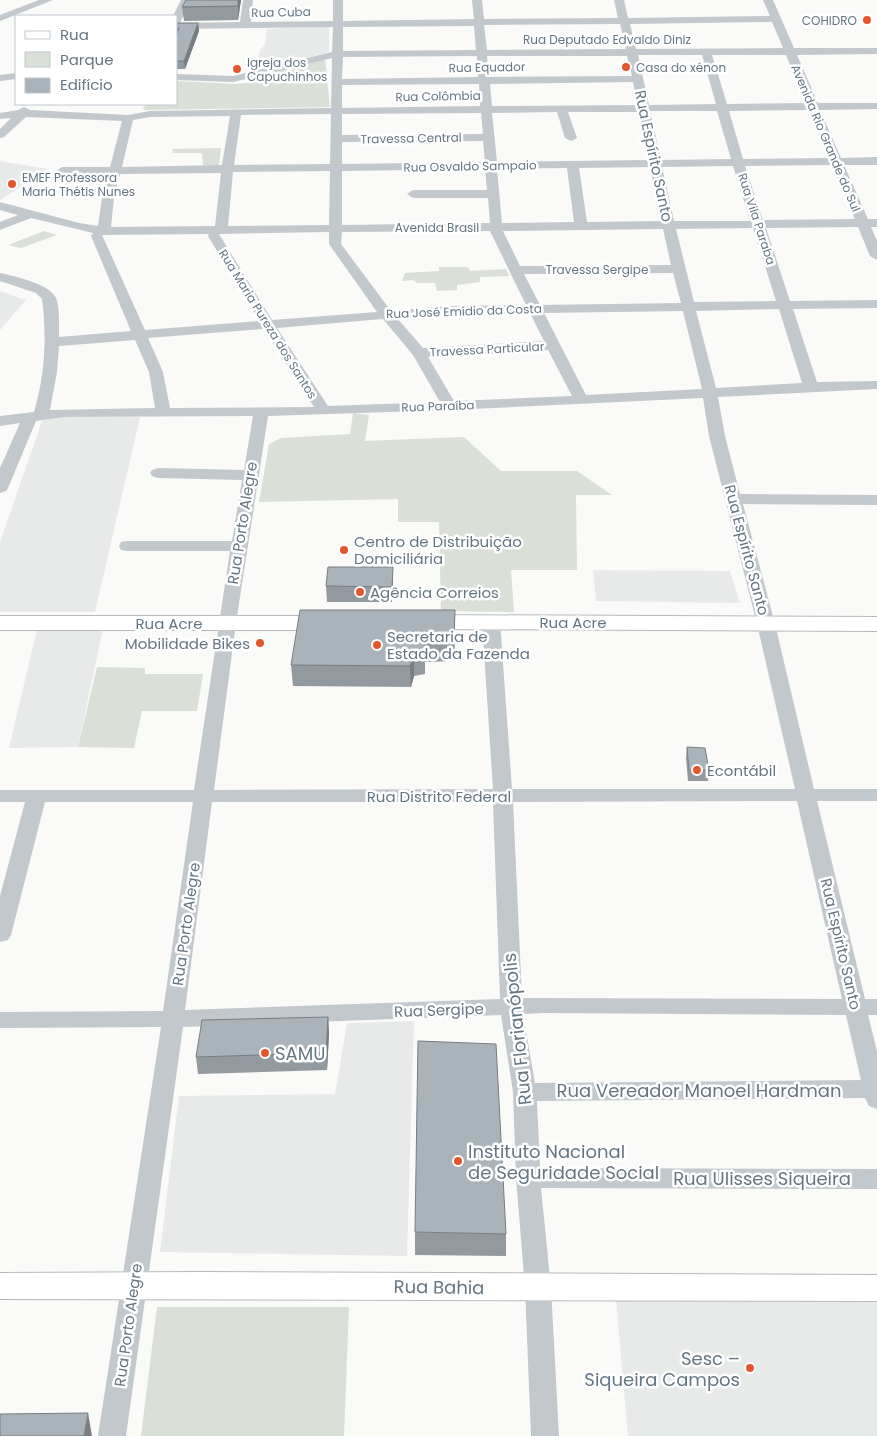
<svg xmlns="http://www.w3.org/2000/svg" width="877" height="1436" font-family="Poppins,sans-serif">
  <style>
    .built { fill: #e8e9e9 }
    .green { fill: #dadfd7 }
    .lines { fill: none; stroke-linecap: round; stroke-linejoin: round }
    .major-casing { stroke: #b5babe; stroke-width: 2 }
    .minor { fill: #c3c8cc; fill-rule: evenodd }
    .major { fill: #fff; fill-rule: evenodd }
    .wall { fill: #929a9f }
    .shaded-wall { fill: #777d82 }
    .building { fill: #aab3b9; stroke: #777d82 }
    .poi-dot { fill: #e4572e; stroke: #fff; stroke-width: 2 }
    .labels { text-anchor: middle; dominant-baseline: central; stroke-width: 5; stroke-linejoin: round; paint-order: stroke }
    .far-street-label { font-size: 12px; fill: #657683; stroke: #fff }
    .far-poi-label { font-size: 12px; fill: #657683; stroke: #fff; text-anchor: start }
    .street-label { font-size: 15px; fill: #657683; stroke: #fff }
    .poi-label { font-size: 15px; fill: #657683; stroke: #fff; text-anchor: start }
    .near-street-label { font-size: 18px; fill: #657683; stroke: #fff }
    .near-poi-label { font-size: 18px; fill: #657683; stroke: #fff; text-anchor: start }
  </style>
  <rect width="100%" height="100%" fill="#fafaf8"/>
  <path class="built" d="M329,26V52L292,62L255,68L260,50L265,45L267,29Z
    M0,161L48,169L0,200Z
    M0,291L26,300L0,330Z
    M57,417H140L95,612H0V542L42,421Z
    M593,570L730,571L740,603L596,601Z
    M103,628L78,747L9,748L37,629Z
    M414,1021L407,1256L160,1252L179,1096L335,1094L347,1023Z
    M616,1300L877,1301V1436H628Z"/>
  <path class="green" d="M325,58L330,107L144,110L143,108L147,104H176V81L236,84L257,82L260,75Z
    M221,148L219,165H203L202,153H173L172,149Z
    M44,231L57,235L21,248L8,245Z
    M439,267H468L470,271L506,269L509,276L480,277V282L457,285V290L437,291L435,283H417L413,280L402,281L405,273L439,271Z
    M353,413L369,415L365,441L464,437L501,471H577L612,495H576L577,570H511L514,612L441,611L439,522H398V499L259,502L269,444L281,438L350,434Z
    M97,667L145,668V674H203L197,711H142L134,748L78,747Z
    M157,1307H349L344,1436H141Z"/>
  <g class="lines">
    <g class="major-casing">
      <path id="major" d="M424,615L877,617V631L424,629L416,627L413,622L416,617Z
        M0,616H330L338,618L341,623L338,628L330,630H0Z
        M201,1272L877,1275V1301L0,1299V1273Z"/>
    </g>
    <path class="minor" d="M39,0H53L0,21V15Z
      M181,0H191L180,23L240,22L243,0H253L251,22L333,21V0H343V21L474,19L472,0H482L484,19L618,18L614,0H624L628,18L770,16L763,0H773L794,48H877V54L797,55L818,103H877V109L820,110L841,158L877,157V165H844L868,219H877V227H871L877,241V260L870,256L858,227L766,228L790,301L877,300V308L793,309L817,382L877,381V389L718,397L725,436L740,494L877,495V505L743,504L775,624L814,789H877V801H817L865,999H877V1015H868L877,1051V1109L869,1106L865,1098L537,1101L540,1168L877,1169V1189L541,1188L551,1288L559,1436H531L525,1288L516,1178L513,1092L501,1015L183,1027L126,1436H98L161,1027L0,1028V1012L163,1011L193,802H45L11,935L8,940L0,942V896L25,802H0V790H194L230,551H127L121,550L119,546L121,542L127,541H232L242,480L158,478L152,476L150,473L152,470L158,468L244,470L253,416L64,417L36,421L8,488L6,491L0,493V468L20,423L0,426V416L34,412C45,375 47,337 42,299L36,293L0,281V273C14,276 50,284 56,298C60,309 59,325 59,337L131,331L91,236L93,233L31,218L0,230V222L18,215L0,210V202L79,223L98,226L102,198L108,174L62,175L56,171L62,167H110L122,121L26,117L4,137L0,138V129L11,118L0,119V113L18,110L24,107L30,110L128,115L150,111L331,108L332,58L233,82L176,80V74L233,76L332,52L333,27L176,29V16H173ZM772,22L783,48L636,49L630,24ZM620,24L626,49L487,50L484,25ZM474,26L476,50L343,51V27ZM638,55H702L716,104L649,105ZM712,55H786L806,103L727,104ZM477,56L478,77L342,79L343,57ZM487,56H627L632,76L489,77ZM633,82L638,105L492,106L490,84ZM479,84L480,106L342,108V85ZM809,110L829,158L743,159L729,111ZM650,111H717L731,159L661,160ZM557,112L565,138L571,141L577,138L568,112H639L649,160L497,162L492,113ZM481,113L483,134L342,135V114ZM331,114L330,164L234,165L241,115ZM230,116L222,165L122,167L133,120L150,117ZM483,141L485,162L342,164V142ZM832,165L855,219L763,220L745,166ZM733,166L750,221H674L662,167ZM650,167L661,221L587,222L579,168ZM567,168L574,222L502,223L497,169ZM485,169L487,190H413L407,194L413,198H488L490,223L342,225V171ZM330,171L329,225L228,226L233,172ZM221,173L215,226L111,227L114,198L120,174ZM753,228L776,301L694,302L676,229ZM663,229L671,265L520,266L503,231ZM490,231L526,305L449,306L391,311L341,244L342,232ZM329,232V244L377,312L272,320L219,234ZM209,234L208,236L259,321L145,330L102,235ZM673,273L681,303L540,305L524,274ZM779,309L802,383L716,388L696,311ZM683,311L702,389L586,395L544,313ZM530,313L544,341L423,348L397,318L449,314ZM383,319L413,355L440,402L328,406L277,328ZM264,329L314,407L170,408L163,372L148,338ZM135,340L149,372L155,408L50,410L57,372L59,346ZM548,350L572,396L454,401L428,357ZM703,398L709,436L757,624L795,789H512L500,621L497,617L491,616L485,617L482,621L493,789L214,790L236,623L268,416L450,410ZM797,801L842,999L522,998L513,802ZM212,802H493L500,999L185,1010ZM544,1013L846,1015L861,1080L535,1083L523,1014Z
      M16,73V79L0,81V75Z"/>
    <use href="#major" class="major"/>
  </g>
  <path class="wall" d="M241,0L238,20L184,21L182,7Z
    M198,23L199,31L185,69H176V27Z
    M393,582L392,602H327L326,586Z
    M455,610L454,661L425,662V674L414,676L411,687L293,686L291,665Z
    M687,747L709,770L708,781H688L686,758Z
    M328,1017L329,1034L327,1070L198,1074L196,1057Z
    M415,1232L506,1234V1256L415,1255Z"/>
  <path class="shaded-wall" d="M238,0H241L238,20Z
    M198,23L199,31L185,69L184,61Z
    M393,567V582L392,602V587Z
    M455,610V630L454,661V641Z
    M414,655V676L411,687L410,666Z
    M328,1017L329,1034L327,1070L326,1053Z
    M88,1413L92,1436H84Z"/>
  <path class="building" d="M186,0H238V6L182,7Z
    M178,23H198L184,61H176V36L179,28H176V27Z
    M328,567H393L392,587L326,586Z
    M300,610H455L454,641H424L425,654L414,655L410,666L291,665Z
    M687,747L705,748L709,770H689Z
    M328,1017L326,1053L196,1057L202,1020Z
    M418,1041L496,1044L506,1234L415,1232Z
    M88,1413L84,1436H0V1414Z"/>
  <g class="poi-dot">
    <circle cx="867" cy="20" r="5"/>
    <circle cx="626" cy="67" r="5"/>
    <circle cx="237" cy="69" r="5"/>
    <circle cx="12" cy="184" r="5"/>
    <circle cx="344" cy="550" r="5"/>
    <circle cx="360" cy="592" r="5"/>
    <circle cx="260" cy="643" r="5"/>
    <circle cx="377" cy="645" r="5"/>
    <circle cx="697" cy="770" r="5"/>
    <circle cx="265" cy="1053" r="5"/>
    <circle cx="458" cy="1161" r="5"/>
    <circle cx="750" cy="1368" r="5"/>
  </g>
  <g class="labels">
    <g class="far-street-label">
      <text transform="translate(281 12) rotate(-1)">Rua Cuba</text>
      <text x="607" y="39">Rua Deputado Edvaldo Diniz</text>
      <text transform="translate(487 67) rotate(-1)">Rua Equador</text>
      <text transform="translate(438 96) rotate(-1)">Rua Colômbia</text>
      <text transform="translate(411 138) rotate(-1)">Travessa Central</text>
      <text transform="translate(826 138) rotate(67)">Avenida Rio Grande do Sul</text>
      <text transform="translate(470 166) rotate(-1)">Rua Osvaldo Sampaio</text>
      <text transform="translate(757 219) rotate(72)">Rua Vila Paraba</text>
      <text x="437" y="227">Avenida Brasil</text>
      <text x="597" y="269">Travessa Sergipe</text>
      <text transform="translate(464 311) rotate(-2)">Rua José Emídio da Costa</text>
      <text transform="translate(268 324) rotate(58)">Rua Maria Pureza dos Santos</text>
      <text transform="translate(487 349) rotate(-3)">Travessa Particular</text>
      <text transform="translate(438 406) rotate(-2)">Rua Paraíba</text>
    </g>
    <g class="far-poi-label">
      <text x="857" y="20" text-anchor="end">COHIDRO</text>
      <text x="247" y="62">Igreja dos<tspan x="247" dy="14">Capuchinhos</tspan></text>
      <text x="636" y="67">Casa do xénon</text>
      <text x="22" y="177">EMEF Professora<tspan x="22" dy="14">Maria Thétis Nunes</tspan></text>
    </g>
    <g class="street-label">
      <text transform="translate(654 156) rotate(78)">Rua Espírito Santo</text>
      <text transform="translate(242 523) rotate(-81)">Rua Porto Alegre</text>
      <text transform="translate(747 550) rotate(75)">Rua Espírito Santo</text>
      <text x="573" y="622">Rua Acre</text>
      <text x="169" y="623">Rua Acre</text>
      <text x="439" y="796">Rua Distrito Federal</text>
      <text transform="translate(186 924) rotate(-82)">Rua Porto Alegre</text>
      <text transform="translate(841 944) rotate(77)">Rua Espírito Santo</text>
      <text transform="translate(439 1010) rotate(-2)">Rua Sergipe</text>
      <text transform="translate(128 1325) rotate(-82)">Rua Porto Alegre</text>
    </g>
    <g class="poi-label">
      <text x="354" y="541">Centro de Distribuição<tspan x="354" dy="17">Domiciliária</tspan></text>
      <text x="370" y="592">Agência Correios</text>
      <text x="387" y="636">Secretaria de<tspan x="387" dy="17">Estado da Fazenda</tspan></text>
      <text x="250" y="643" text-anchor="end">Mobilidade Bikes</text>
      <text x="707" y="770">Econtábil</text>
    </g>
    <g class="near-street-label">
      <text transform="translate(517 1029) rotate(-96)">Rua Florianópolis</text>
      <text x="699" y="1090">Rua Vereador Manoel Hardman</text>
      <text x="762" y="1178">Rua Ulisses Siqueira</text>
      <text transform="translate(439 1287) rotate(1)">Rua Bahia</text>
    </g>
    <g class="near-poi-label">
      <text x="275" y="1053">SAMU</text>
      <text x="468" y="1151">Instituto Nacional<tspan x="468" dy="21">de Seguridade Social</tspan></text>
      <text x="740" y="1358" text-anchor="end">Sesc –<tspan x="740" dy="21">Siqueira Campos</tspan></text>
    </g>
  </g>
  <rect x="15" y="15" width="162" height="90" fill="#ffffff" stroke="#c1c8cd"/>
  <rect x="25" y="31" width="25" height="8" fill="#ffffff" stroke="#c1c8cd"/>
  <text x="60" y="40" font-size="15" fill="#657683">Rua</text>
  <rect x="25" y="52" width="25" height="15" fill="#dadfd7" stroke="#c1c8cd"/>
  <text x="60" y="65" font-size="15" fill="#657683">Parque</text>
  <rect x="25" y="78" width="25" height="15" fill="#aab3b9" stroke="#c1c8cd"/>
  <text x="60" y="90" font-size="15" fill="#657683">Edifício</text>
</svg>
